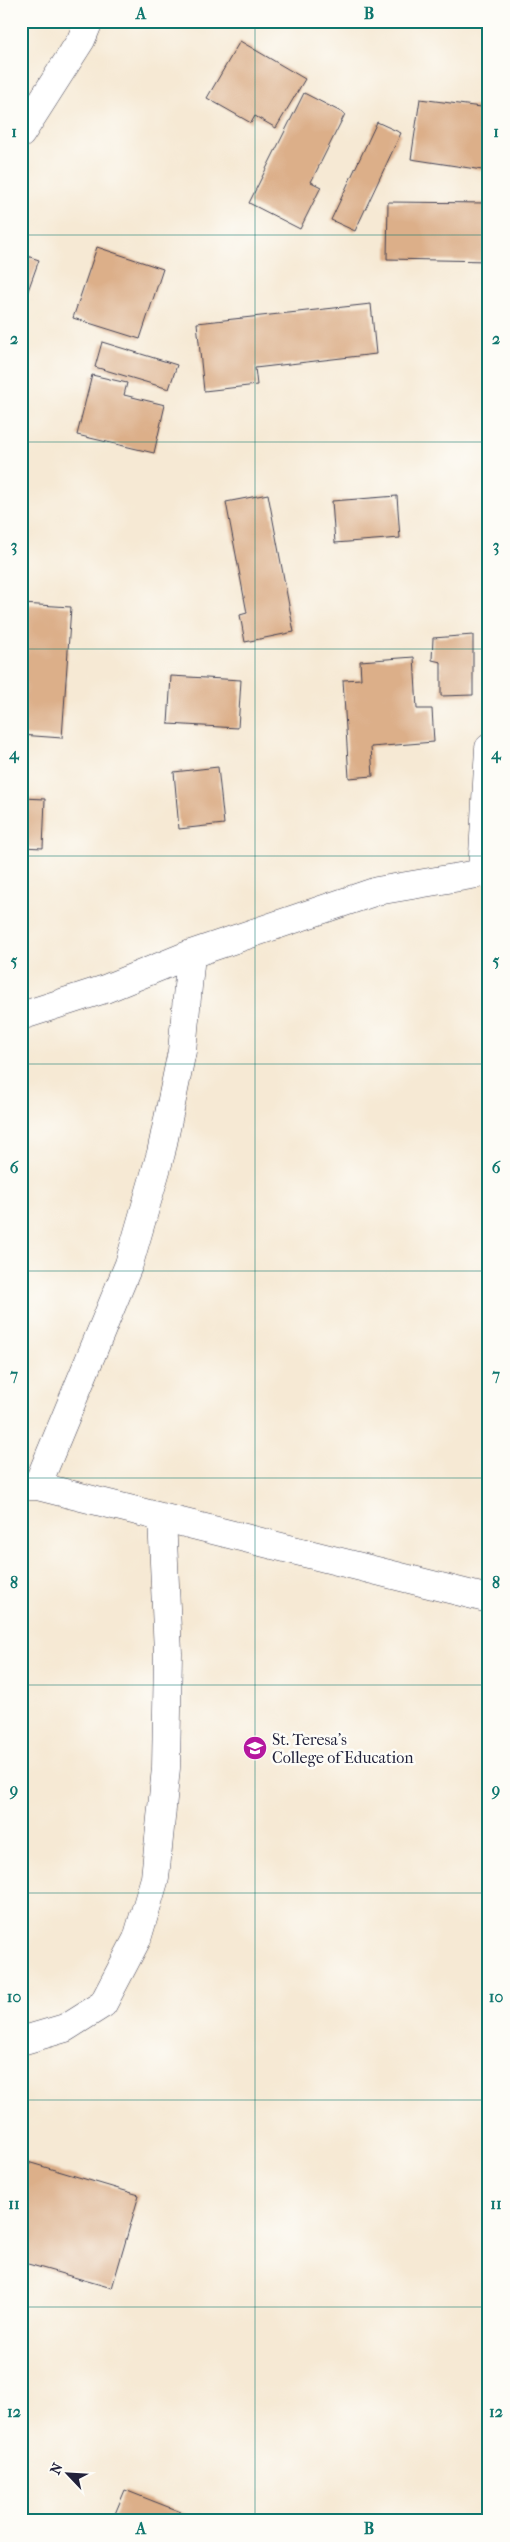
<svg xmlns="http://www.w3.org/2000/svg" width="510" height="2542" font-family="'IM FELL French Canon',serif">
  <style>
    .building { fill: #dcaf89 }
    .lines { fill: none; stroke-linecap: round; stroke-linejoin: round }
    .minor-casing { stroke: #424052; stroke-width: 29 }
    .minor { stroke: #fff; stroke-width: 28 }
    .grid { fill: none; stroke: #0f766e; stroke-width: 1; stroke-opacity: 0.55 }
    .labels { text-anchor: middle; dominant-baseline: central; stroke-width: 5; stroke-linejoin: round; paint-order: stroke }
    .poi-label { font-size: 16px; fill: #22223b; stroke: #fdfcf7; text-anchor: start }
    .neatline { fill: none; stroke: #0f766e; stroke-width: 2 }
    .grid-label { font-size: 16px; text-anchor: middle; font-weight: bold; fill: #0f766e }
  </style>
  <rect width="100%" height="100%" fill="#fdfcf7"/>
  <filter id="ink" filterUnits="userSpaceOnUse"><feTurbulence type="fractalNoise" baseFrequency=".02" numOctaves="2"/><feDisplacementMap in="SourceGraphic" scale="10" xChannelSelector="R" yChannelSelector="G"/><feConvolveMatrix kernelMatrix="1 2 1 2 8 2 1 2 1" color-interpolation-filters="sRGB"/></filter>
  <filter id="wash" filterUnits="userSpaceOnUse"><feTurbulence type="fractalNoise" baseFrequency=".0096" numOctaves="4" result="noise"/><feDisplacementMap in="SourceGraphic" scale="20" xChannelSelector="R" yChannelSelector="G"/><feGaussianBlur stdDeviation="1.12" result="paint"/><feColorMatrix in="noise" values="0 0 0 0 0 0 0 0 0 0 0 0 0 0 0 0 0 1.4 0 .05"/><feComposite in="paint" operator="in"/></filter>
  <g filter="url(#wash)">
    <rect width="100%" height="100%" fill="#f6e9d4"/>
    <g id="blocks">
      <path class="building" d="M240,41L305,79L276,128L255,116L251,123L207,98Z
        M304,93L345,114L311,182L321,187L300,229L249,203Z
        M420,99L489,108V171L411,159Z
        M377,122L401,133L355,231L331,220Z
        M388,202L489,203V261L387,259Z
        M97,247L163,269L140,339L73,318Z
        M21,254L39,260L21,310Z
        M371,304L376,354L255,368L257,385L204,391L197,323Z
        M102,342L177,365L169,389L95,367Z
        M92,375L127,383L124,395L165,405L154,453L77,435Z
        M268,494L294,632L245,642L240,615L247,613L226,502Z
        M397,496L400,538L335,543L332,501Z
        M22,604L71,607L62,738L21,735Z
        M473,635V695L441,696V662L432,660L433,638Z
        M414,657L417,709H432L434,742L371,747L373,776L349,778L343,680L361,679L360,661Z
        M171,676L241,680L238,728L168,724Z
        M218,767L224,824L179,829L174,772Z
        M21,798L45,799L43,848L21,847Z
        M21,2160L139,2195L112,2288L21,2262Z
        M125,2490L191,2516L189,2521H112Z"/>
    </g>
  </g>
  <g filter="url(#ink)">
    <use href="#blocks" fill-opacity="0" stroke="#424052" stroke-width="1"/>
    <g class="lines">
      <g class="minor-casing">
        <path id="minor" d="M21,134L81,40L89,21
          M482,873L489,748
          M21,1016L105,989L191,954L377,891L489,872
          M21,1486H37L489,1599
          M37,1486L129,1264L161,1153L182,1051L191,954
          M21,2041L65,2028L103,2004L137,1939L155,1878L166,1768L168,1653L162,1517"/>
      </g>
      <use href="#minor" class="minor"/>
    </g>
  </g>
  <path class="grid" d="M255,21V2521M21,235H489M21,442H489M21,649H489M21,856H489M21,1064H489M21,1271H489M21,1478H489M21,1685H489M21,1893H489M21,2100H489M21,2307H489"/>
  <defs>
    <g id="university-disc" transform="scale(1.25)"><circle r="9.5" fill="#b5179e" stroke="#fdfcf7"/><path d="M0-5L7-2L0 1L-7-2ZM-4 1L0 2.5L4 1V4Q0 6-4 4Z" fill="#fff"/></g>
  </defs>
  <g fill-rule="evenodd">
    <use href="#university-disc" x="255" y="1748"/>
  </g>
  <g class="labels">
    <g class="poi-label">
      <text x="272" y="1739">St. Teresa's<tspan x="272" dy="18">College of Education</tspan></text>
    </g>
  </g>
  <rect width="510" height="2542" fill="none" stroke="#fdfcf7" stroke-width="55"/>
  <g transform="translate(68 2474) rotate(295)" stroke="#fdfcf7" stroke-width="4" paint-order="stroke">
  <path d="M0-4L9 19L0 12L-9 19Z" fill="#22223b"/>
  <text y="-8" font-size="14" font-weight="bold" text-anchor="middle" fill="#22223b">N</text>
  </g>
  <rect x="28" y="28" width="454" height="2486" class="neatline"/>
  <g class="grid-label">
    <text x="141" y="19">A</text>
    <text x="369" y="19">B</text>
    <text x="14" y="137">1</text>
    <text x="496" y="137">1</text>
    <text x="14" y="344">2</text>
    <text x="496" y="344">2</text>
    <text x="14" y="551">3</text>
    <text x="496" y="551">3</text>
    <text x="14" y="759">4</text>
    <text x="496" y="759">4</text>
    <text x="14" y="966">5</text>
    <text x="496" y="966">5</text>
    <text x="14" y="1173">6</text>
    <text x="496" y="1173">6</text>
    <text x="14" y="1380">7</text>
    <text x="496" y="1380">7</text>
    <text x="14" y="1588">8</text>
    <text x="496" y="1588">8</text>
    <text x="14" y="1795">9</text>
    <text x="496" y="1795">9</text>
    <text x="14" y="2002">10</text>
    <text x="496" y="2002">10</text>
    <text x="14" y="2209">11</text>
    <text x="496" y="2209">11</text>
    <text x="14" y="2417">12</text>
    <text x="496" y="2417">12</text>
    <text x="141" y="2534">A</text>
    <text x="369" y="2534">B</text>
  </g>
</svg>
